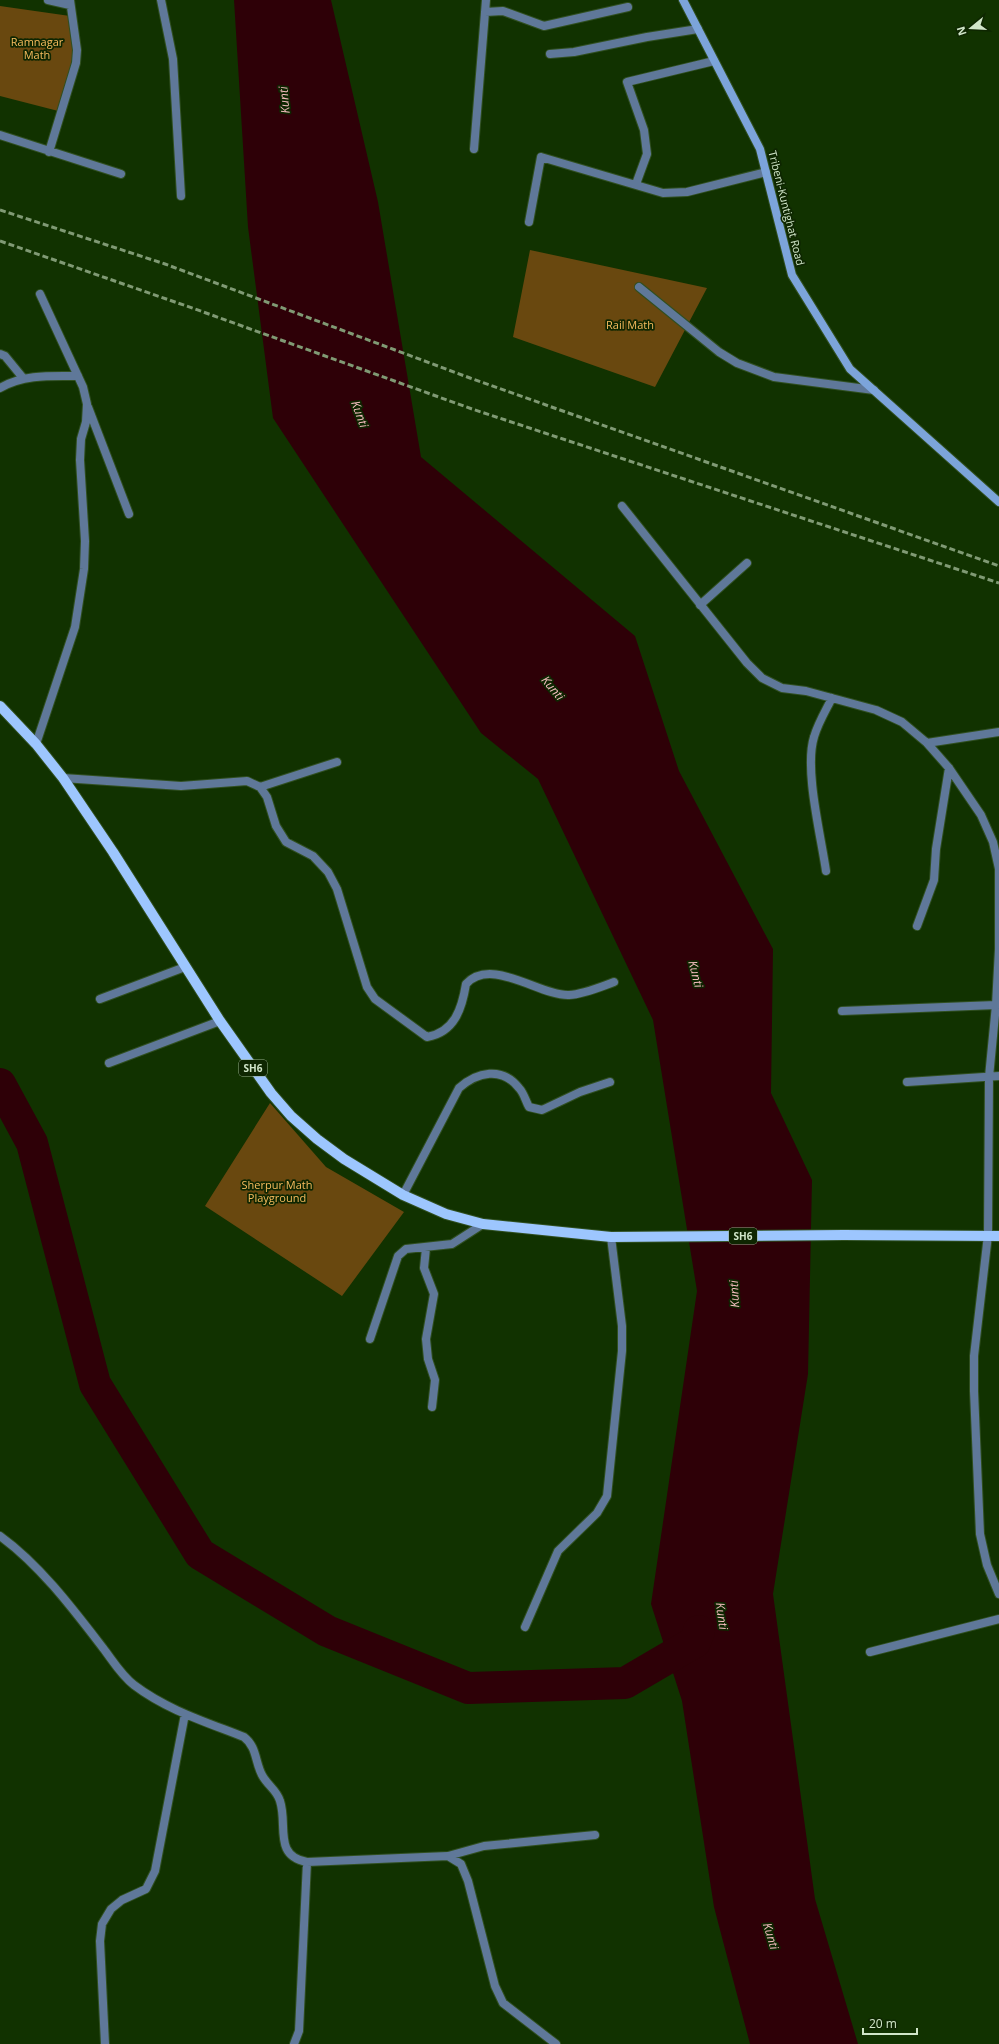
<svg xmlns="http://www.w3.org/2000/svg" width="999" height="2044" font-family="'Open Sans',sans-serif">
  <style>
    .green { fill: #69480f }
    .water { fill: #2e0007 }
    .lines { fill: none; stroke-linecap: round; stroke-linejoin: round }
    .river { stroke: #2e0007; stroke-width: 32 }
    .minor-casing { stroke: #304f20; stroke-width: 10 }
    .secondary-casing { stroke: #304f20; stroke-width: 10 }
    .primary-casing { stroke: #304f20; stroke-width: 12 }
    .minor { stroke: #5f7899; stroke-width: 8 }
    .secondary { stroke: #7ca4da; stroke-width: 8 }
    .primary { stroke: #9dc6fe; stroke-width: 10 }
    .rail { stroke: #809a74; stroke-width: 3; stroke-dasharray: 6 3; stroke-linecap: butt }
    .labels { text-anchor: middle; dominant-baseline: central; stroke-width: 3.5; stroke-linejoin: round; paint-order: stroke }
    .shield { fill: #0e2601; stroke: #96ac8d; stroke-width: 1 }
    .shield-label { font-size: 10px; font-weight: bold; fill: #d1e6c9 }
    .park-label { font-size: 11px; fill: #f8bc5e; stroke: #0e2601 }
    .street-label { font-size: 11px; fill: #d1e6c9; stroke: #0e2601 }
    .water-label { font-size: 12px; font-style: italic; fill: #f3bbbd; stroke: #0e2601 }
  </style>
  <rect width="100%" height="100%" fill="#113200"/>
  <path class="green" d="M0,6L77,17L66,113L0,96Z
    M530,250L707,288L655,387L513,337Z
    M270,1103L326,1167L404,1212L342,1296L205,1206Z"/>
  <path class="water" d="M234,0H331L378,202L421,457L635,636L679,771L773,949L771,1093L812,1180L808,1374L773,1594L815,1899L858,2044H750L714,1907L682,1701L651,1604L697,1291L653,1020L538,779L481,733L273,418L248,227Z"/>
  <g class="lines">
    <path class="river" d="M0,1084L32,1143L95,1384L200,1554L327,1631L468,1688L625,1683L695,1642L699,1631"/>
    <g class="minor-casing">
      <path id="minor" d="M48,0L70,5
        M161,0L173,59L181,196
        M485,12L503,11L544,26L628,7
        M550,54L574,52L647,37L698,29
        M0,135L121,174
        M474,149L486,0
        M49,152L76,63L77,50L70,0
        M636,184L647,154L644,130L627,82L714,61
        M529,222L541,157L663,193L687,192L766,172
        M639,287L719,352L737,363L774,377L874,390
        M0,354L5,356L23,378
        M0,388C24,374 51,376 78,376
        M88,407L129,514
        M622,506L747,663L762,678L782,688L806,691L876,710L902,722L927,743L949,768L981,815L993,842L999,869V949L996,1005L989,1077L988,1235L974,1356V1391L980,1534L987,1565L999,1594
        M700,605L747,563
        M927,743L999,732
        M36,744L75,627L84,569L85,541L80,460L81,439L86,422L87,404L83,387L40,294
        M63,778L181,786L247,781L260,787L267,797L276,826L286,842L313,856L328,872L337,889L367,987L375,999L427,1037C455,1032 462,1008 466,984C491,956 540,996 569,995C584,994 600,987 614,982
        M260,787L337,762
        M826,871C821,836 804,769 814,737C818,723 826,710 832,698
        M917,926L934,880L936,849L949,768
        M100,999L185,967
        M842,1011L996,1005
        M109,1063L220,1021
        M907,1082L999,1076
        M403,1195L459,1088C477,1072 502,1066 519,1088C524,1093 526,1102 529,1107L542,1110L580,1092L610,1082
        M426,1248L424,1268L434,1294L426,1339L428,1359L435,1380L432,1407
        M370,1339L398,1256L406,1249L452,1244L483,1224
        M0,1536C40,1565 73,1609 103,1648C113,1661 121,1675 134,1685C167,1710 206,1722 244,1737C257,1747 255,1762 262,1775C267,1785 277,1790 280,1801C288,1825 273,1856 307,1862L448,1856L461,1864L468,1881L495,1986L503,2003L556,2044
        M525,1627L558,1551L597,1513L607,1496L622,1351V1326L611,1237
        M870,1652L999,1619
        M448,1856L484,1846L595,1835
        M105,2044L100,1941L102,1924L111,1909L122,1900L146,1889L155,1871L185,1714
        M294,2044L299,2031L307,1862"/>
    </g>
    <g class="secondary-casing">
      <path id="secondary" d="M683,0L760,149L792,275L850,369L999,502"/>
    </g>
    <g class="primary-casing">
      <path id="primary" d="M0,706L36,744L63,778L113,852L220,1021L271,1093L291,1116L317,1139L344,1159L403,1195L446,1214L483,1224L611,1237L844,1235L999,1236"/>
    </g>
    <use href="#minor" class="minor"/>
    <use href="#secondary" class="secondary"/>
    <use href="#primary" class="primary"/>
    <path class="rail" d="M0,210L165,264L470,378L999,566
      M0,241L195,309L472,409L999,583"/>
  </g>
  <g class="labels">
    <g class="shield">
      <rect x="239" y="1060" width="28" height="16" rx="3"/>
      <rect x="729" y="1228" width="28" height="16" rx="3"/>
    </g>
    <g class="shield-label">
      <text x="253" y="1068">SH6</text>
      <text x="743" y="1236">SH6</text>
    </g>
    <g class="park-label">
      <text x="37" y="41">Ramnagar<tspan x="37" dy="13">Math</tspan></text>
      <text x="630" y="324">Rail Math</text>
      <text x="277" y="1184">Sherpur Math<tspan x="277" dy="13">Playground</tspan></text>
    </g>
    <g class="street-label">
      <text transform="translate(787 208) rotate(76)">Tribeni-Kuntighat Road</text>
    </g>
    <g class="water-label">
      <text transform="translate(284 100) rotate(-95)">Kunti</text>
      <text transform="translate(360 414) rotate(70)">Kunti</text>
      <text transform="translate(553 688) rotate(50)">Kunti</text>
      <text transform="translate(696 974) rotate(76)">Kunti</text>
      <text transform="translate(734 1294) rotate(-93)">Kunti</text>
      <text transform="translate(722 1616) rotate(82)">Kunti</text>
      <text transform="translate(771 1936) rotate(73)">Kunti</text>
    </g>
  </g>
  <g transform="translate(971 28) rotate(252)" stroke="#0e2601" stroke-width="3" paint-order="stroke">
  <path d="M0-3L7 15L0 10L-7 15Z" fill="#d1e6c9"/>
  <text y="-6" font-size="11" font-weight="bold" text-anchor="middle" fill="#d1e6c9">N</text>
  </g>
  <path d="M863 2028v6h54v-6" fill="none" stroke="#d1e6c9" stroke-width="2"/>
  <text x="869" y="2028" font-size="12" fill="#d1e6c9" stroke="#0e2601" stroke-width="3" paint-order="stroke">20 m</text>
</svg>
